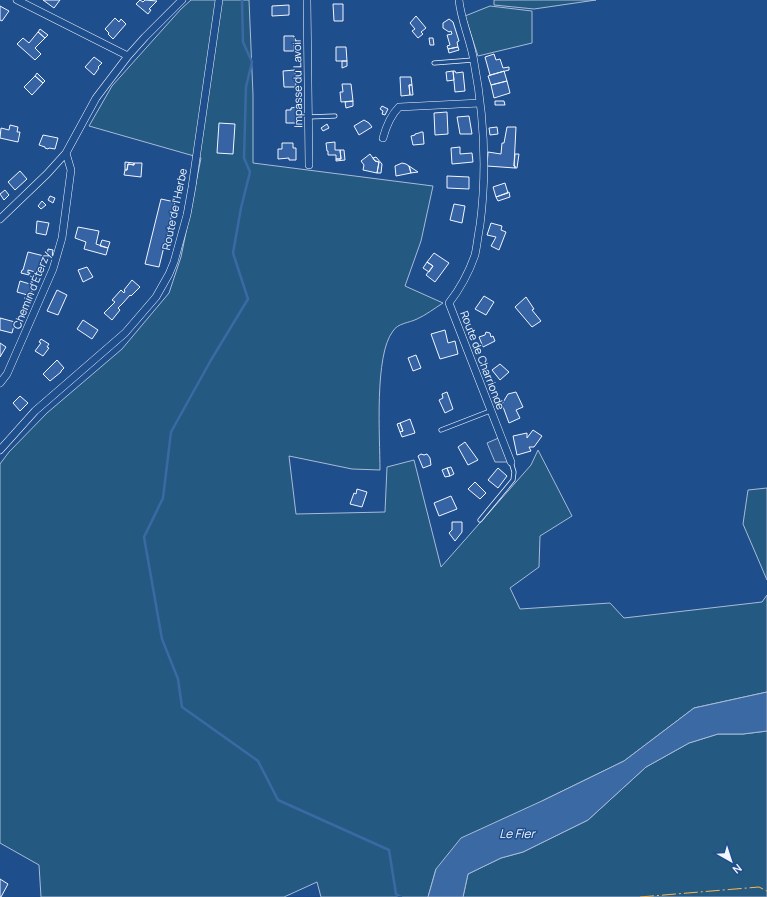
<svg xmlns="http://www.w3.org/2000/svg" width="767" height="897" font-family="Manrope,sans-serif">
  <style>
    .green { fill: #245a82; stroke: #a8bbd7 }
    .parking { fill: #305b95; stroke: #a8bbd7 }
    .water { fill: #3b69a3; stroke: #a8bbd7 }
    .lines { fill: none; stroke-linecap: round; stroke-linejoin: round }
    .stream { stroke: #3b69a3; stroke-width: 2.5 }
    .building { fill: #3563a3; stroke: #f2f6ff }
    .lane-casing { stroke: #f2f6ff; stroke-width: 5 }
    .street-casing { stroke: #f2f6ff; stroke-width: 8 }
    .lane { stroke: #1f4e8c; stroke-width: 3.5 }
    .street { stroke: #1f4e8c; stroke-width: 7 }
    .power { stroke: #ffb74d; stroke-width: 1; stroke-dasharray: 14 3 2 3; stroke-linecap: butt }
    .labels { text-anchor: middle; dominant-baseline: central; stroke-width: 3; stroke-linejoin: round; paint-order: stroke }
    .street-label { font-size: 11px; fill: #f2f6ff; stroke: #1f4e8c }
    .water-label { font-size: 12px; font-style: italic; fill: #f2f6ff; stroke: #1f4e8c }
  </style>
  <rect width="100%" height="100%" fill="#1f4e8c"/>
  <path class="green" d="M191,0H249L253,95V163L433,186L421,241L405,286L443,303C435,308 426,315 417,319C409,323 398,323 393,331C374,355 380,438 380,470L352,469L289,456L296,514L385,512L387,467L414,460L441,567L531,465L538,450L572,516L540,536L539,567L510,588L520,609L610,603L624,618L762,602L767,595V692L694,708L624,761L544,800L436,869L428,897H321L317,882L284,897H41L39,865L0,843V464L9,452L47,413L122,349L169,293L181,257L201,158L89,126L112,86L181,9Z
    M494,0H596L534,9L494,5Z
    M490,6L532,11V43L478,56L465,16Z
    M767,488V580L743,524L748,490Z
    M767,731V897H463L468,874L501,858L523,852L588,820L646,767L689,743L718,734H743Z"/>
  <path class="parking" d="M501,437L511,462H495L487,443Z"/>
  <path class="water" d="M767,692V731L743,734H718L689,743L646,767L588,820L523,852L501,858L468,874L463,897H428L436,869L461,838L544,800L624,761L694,708Z"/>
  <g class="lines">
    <path class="stream" d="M242,0L243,42L252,62L246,87L244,158L250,172L241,208L233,253L248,299L211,360L171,432L163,498L144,537L162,639L178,679L182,707L258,761L278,800L389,850L396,894L401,897"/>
  </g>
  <path class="building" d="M43,0H60L54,8Z
    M140,0L143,2L145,0L157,1L149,9L151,10L148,14L136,4Z
    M333,4H343V21H334Z
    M289,5V15L272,16V6Z
    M0,6L9,11L2,21L0,20Z
    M416,16L426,28L421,32L423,34L418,38L412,31L415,29L410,23Z
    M115,18L119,22L121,19L126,24L113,39L108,34L109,33L105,29Z
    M449,19L453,22L459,41L457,42L458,47L448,49L447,46L450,45L447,35L452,34L451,31L449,32L443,28V23Z
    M40,29L48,35L45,38L38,32Z
    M38,32L45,38L35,48L41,54L35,60L17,44L23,38L29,43Z
    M284,36H294V51H284Z
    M429,38H433L434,45H430Z
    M336,47H346L347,61H336Z
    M458,47L459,50L449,53L448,49Z
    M494,54L496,60L500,59L503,68L509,67V70L490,75L485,57Z
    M94,57L102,63L98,67L99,68L94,75L85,67Z
    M342,61H347V66L342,68Z
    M295,70L296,87H284L283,71Z
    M453,71H455L456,73L463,72L465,91L455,92Z
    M453,71L454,80L447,81L446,72Z
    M504,71L507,81L491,85L488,76Z
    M37,73L45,81L43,83L35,76Z
    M35,76L43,83L32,95L24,87Z
    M400,77H411L412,85H409L410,95L401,96Z
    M507,81L510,93L494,98L491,85Z
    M342,84H351L353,101L341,102L340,92H343Z
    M409,85H412L413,95H410Z
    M353,101V106L346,108L345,102Z
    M495,101H504L505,105H495Z
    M382,106L388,109L385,115L382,114L383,111L380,109Z
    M297,107L298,123H286V110H291V108Z
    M447,112L448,134L435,135L434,113Z
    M469,116L472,134H460L457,117Z
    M364,120L369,123L372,127L359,135L354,126Z
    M219,123L235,124L233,154L217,153Z
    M327,124L329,128L323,131L321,128Z
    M10,125L18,127L17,132H20L18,142L0,138L1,128L9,130Z
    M497,127L498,134L490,135L489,128Z
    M507,127H516L514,166H515V168L487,166L488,152L501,154L502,143H504Z
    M421,132H423L424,144L413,145L411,136L415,135V134L419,133Z
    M43,135L58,138L55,149L49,148L48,149L45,148V147L39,145Z
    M335,142V150H340L341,159H336V155H328V151H327L326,143Z
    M282,143H293V148H296V160H289V158L278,159V149H282Z
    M460,147V154L472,153L473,162L452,164L451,148Z
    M340,150H344L345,160L336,161V159H341Z
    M370,154L375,161L379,162L377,173L363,170L364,165L361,161Z
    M515,154H519L517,168H515V166H514Z
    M376,157L382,164L381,173H377L379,162L375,161L373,158Z
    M125,162L134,163V165L128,164L127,170H125Z
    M134,163H142L141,177L124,175L125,170H127L128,164L134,165Z
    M402,163L406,164L409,166L411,173L396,176L395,166Z
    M409,166L418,172L411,173Z
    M20,171L27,179L15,190L8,182Z
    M447,176L469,177V189L447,188Z
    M505,183L508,193L496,197L493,187Z
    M5,190L9,195L4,200L0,194Z
    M509,192L510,197L498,201L496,197Z
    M50,196L55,198L53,203L48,200Z
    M161,199L175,202L159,267L145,264Z
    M42,201L46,205L41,209L38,206Z
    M454,204L465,206L462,223L450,220Z
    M37,221L49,223L46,235L36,233Z
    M491,223L502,226L501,230L506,232L499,250L491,246L496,237L487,235Z
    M78,227L99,231L96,244L108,248L106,255L84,249L86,242L75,238Z
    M102,240L110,242L108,248L100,246Z
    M48,249L53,250L52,258L47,257Z
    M28,252L44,256L39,273L28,270V273H30L29,275L21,273L22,270H23Z
    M434,253L449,263L435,282L426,275L433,266L427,262Z
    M427,262L433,266L429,272L423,268Z
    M87,267L93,277L83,282L78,270Z
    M132,280L140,287L131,296L130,295L123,303L118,308L120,310L112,320L104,313L115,302L112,300L121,290L124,293L125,291L124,290Z
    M20,281L33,285L31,296L17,292Z
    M57,290L67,295L58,315L47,311Z
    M484,296L494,302L486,315L475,309Z
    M526,297L534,309L532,310L541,321L532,327L515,307Z
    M0,318L15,322L12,333L0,330Z
    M83,320L98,330L92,339L77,329Z
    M445,330L448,343L455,341L458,354L440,359L431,334Z
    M486,332L490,333L491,337L493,336L495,341L483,347L479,337L485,335Z
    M41,339L49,344L47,347L49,348L43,356L35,351L41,343L39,342Z
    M0,343L6,347L0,357Z
    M416,355L421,368L413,371L408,358Z
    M57,360L64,368L61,371V372L50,381L43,374Z
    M500,364L509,372L500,380L492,370Z
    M447,392L453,409L445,413L439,400L443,398L442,394Z
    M516,392L523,407L516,410L520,418L509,423L502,404L508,394Z
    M20,396L28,403L20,411L13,403Z
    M410,419L415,433L402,437L400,432L403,431L400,423Z
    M400,423L403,431L400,432L397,424Z
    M533,430L542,436L534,447H529L531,451L517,455L513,436L527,433V438Z
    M465,442L478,460L468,465L458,447Z
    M421,454L424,455L427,454L430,458L431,465L423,468L418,456Z
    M451,467L454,474L450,476L447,468Z
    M447,468L450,476L445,477L442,470Z
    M498,468L507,476L498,488L488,480Z
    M475,482L486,493L480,499L468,489Z
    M357,489L367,492L362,507L350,504L354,493L356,494Z
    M451,496L457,509L439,516L434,503Z
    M452,522H462V532L455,541L449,533L452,530Z
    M0,879L8,884L1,897H0Z"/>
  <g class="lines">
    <g class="lane-casing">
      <path id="lane" d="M434,63L473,60
        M308,117L335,116
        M441,430L490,411
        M480,520L513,480L514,472L511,462"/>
    </g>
    <g class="street-casing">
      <path id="street" d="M17,0L128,56
        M307,0L309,165
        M459,0C461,21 471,41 474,62C484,115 487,171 480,225C478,235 477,246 475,255C469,272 460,289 449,303L511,462
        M383,138C386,127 391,115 399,107L480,103
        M0,219L47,174L66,153L96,98L128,56L145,37L182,0
        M0,383L7,374L53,269L62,238L71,170L66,153
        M0,450L35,411L125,333L156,297L169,274L174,262L187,215L192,187L219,0"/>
    </g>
    <use href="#lane" class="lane"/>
    <use href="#street" class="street"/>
    <path class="power" d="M640,897L759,887L767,891"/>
  </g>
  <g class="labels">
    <g class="street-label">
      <text transform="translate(297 83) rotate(-91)">Impasse du Lavoir</text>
      <text transform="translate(174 209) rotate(-78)">Route de l'Herbe</text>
      <text transform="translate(31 290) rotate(-68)">Chemin d'Éterzy</text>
      <text transform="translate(483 360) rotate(69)">Route de Charrionde</text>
    </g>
    <g class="water-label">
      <text x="517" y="833">Le Fier</text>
    </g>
  </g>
  <g transform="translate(731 861) rotate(141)" stroke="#1f4e8c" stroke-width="3" paint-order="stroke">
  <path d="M0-3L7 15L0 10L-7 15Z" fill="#f2f6ff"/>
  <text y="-6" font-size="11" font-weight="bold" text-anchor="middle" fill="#f2f6ff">N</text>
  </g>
</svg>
